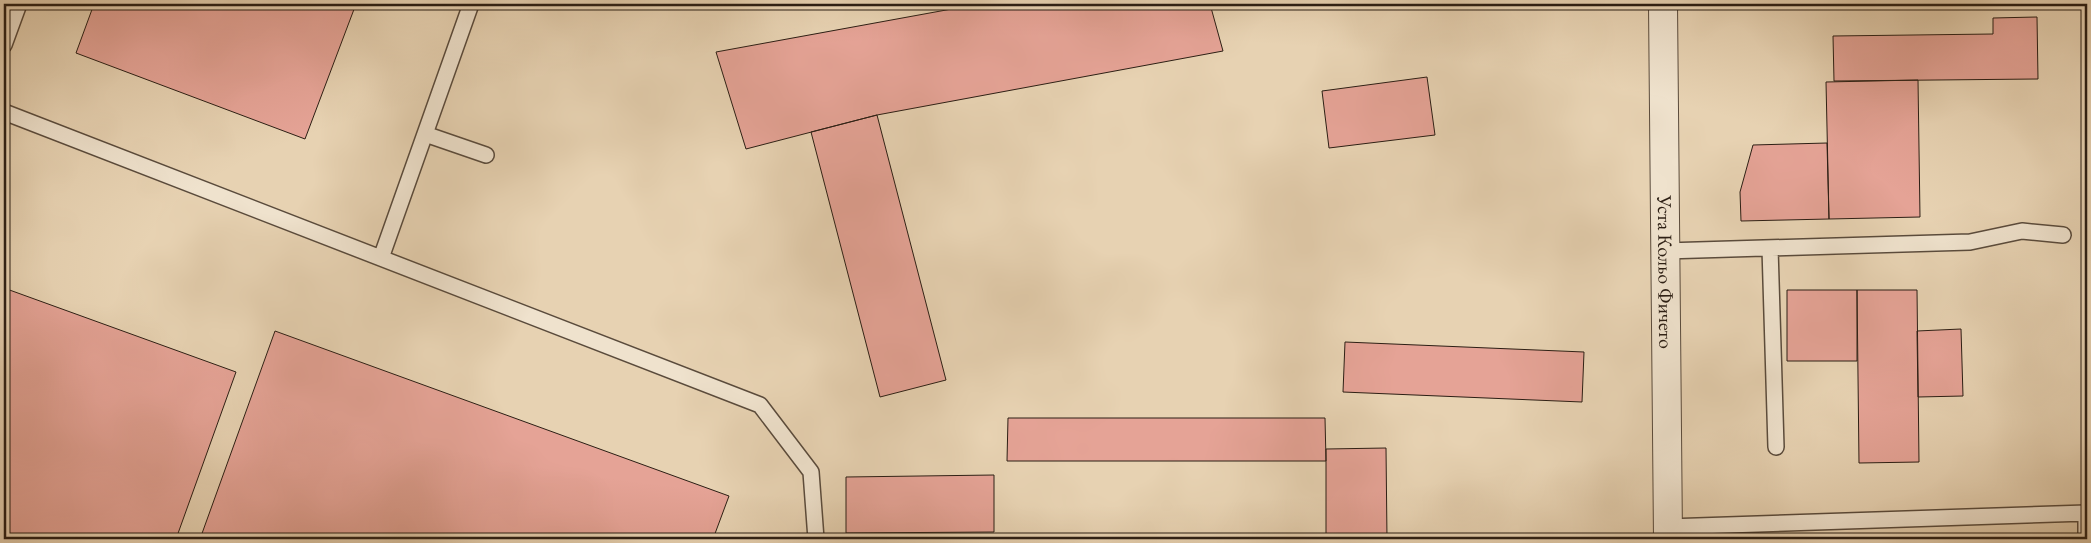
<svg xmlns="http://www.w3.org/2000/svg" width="2091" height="543" font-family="'EB Garamond',serif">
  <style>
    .building { fill: #e5a396; stroke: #2b1e14 }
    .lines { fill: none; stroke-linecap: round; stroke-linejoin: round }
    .service-casing { stroke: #5a4b3c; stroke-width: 18 }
    .minor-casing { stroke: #5a4b3c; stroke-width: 30 }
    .service { stroke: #efe2cd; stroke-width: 15 }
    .minor { stroke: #efe2cd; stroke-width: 28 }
    .labels { text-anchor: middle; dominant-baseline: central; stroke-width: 5; stroke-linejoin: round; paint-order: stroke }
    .street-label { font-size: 20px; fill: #2b1e14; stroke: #efe2cd }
  </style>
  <rect width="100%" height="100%" fill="#e7d2b2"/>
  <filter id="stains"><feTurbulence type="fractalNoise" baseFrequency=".004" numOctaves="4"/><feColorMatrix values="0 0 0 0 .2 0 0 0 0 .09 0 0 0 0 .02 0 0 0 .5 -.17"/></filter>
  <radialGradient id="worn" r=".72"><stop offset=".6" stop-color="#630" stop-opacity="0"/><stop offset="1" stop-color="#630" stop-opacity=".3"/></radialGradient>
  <path class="building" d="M94,4H356L305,139L76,53Z
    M979,4H1210L1223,51L877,115L746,149L716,52Z
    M2037,17L2038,79L1834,81L1833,36L1993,34V18Z
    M1427,77L1435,135L1329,148L1322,91Z
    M1918,80L1920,217L1829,219L1826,82Z
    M877,115L946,380L880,397L811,132Z
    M1827,143L1829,219L1741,221L1740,192L1753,145Z
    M4,288L236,372L176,539H4Z
    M1787,290H1857V361H1787Z
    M1857,290H1917L1919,462L1859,463Z
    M1961,329L1963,396L1918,397L1917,331Z
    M275,331L729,496L713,539H200Z
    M1345,342L1584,352L1582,402L1343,392Z
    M1008,418H1325L1326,461H1007Z
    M1386,448L1387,539H1326V449Z
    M994,475V532L846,533V477Z
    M2064,537V539H1972Z"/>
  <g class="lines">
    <g class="service-casing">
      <path id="service" d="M4,45L19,4
        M4,112L760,405L811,472L816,539
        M425,134L486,155
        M1770,248L1776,447
        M1665,251L1970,242L2022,231L2063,235
        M381,258L471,4
        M1667,527L2086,513V539"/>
    </g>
    <g class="minor-casing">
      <g id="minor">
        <path id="s1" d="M1663,4L1668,539"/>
      </g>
    </g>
    <use href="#service" class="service"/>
    <use href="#minor" class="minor"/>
  </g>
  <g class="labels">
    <g class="street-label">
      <text stroke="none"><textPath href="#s1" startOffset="268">Уста Кольо Фичето</textPath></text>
    </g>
  </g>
  <rect width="2091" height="543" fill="none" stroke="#e7d2b2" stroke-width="20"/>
  <rect x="5" y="5" width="2081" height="533" fill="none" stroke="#2b1e14" stroke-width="2.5"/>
  <rect x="10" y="10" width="2071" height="523" fill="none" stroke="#2b1e14"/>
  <rect width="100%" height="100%" filter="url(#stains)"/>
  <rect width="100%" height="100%" fill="url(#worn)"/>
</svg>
